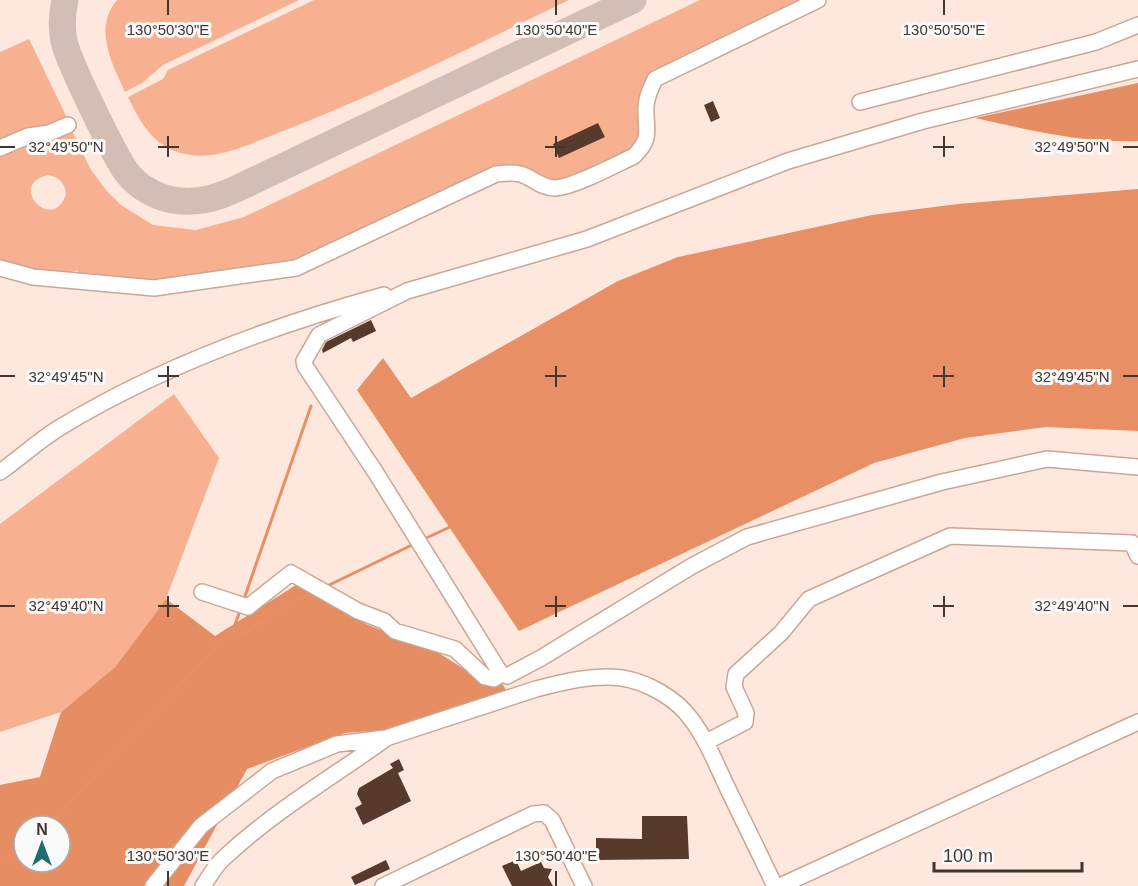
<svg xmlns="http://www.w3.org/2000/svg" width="1138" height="886" font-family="Helvetica,sans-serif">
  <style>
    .green { fill: #f7b191; fill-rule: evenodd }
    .forest { fill: #e78d63; fill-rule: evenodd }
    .water { fill: #e98f65 }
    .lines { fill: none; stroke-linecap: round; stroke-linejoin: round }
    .stream { stroke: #e98f65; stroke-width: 3 }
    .taxiway { stroke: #d2beb4; stroke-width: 27 }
    .building { fill: #583a2d }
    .minor-casing { stroke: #c9a696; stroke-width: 18 }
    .minor { stroke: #fff; stroke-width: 15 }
    .ticks { fill: none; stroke: #43352f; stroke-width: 2 }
    .ticks-label { font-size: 15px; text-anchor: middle; fill: #43352f; stroke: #fafafa; stroke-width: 6; stroke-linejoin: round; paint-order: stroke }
  </style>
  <rect width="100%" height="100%" fill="#fee8de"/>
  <path class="green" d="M117,0H299L163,65L142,83L125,92C112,63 93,29 117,0Z
    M314,0H569C473,46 378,95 278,133C251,143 222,159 191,155C156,151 142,126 128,97L163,79L168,70Z
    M700,0H809L659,73L644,132L636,149L559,183L549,182L511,168L297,266L155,285L82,278L77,270L64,275L0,263V151L23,140L38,144L71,129L91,170L106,190L121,205L153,225L196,230L244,217ZM48,175C59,177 65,183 66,194C53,235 6,184 48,175Z
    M29,39L69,122L51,130L40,127L0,145V52Z
    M174,394L219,458L166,599L115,667L61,712L0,732V524Z"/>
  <path class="forest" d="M1138,83V141C1083,143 1028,130 975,118Z
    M296,585L368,625L434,650L477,677L500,680L509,695L397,729L345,733L247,769L184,886H0V785L40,777L61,712L115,667L166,599L215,636ZM24,826H60V862H24Z"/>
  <path class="water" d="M1138,189V431L1046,427L965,438L874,463L519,631L357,390L383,358L411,398L618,281L678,257L872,215L958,204Z"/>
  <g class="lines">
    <path class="stream" d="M422,540L452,526
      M325,587L414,544
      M244,599L311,406
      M230,632L237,637L300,598L313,592
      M48,826L230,632L232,633L241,608
      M0,861L24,848"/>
    <path class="taxiway" d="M65,0C62,14 61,27 64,41C67,55 74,67 79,80C93,109 106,139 123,167C128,175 135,182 142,187C171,207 204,204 234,190L633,0"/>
  </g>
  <path class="building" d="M713,101L720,118L711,122L704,105Z
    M598,123L605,137L559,158L553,144Z
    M371,320L376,331L353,342L351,338L323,353L322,350L326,342Z
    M399,759L404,770L398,773L411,801L363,825L355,808L362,804L357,794L359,788L393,768L390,764Z
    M642,816H687L689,859L596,860V838L642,839Z
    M386,860L390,869L355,885L351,877Z
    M516,860L521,871L541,862L544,868L552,869L548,877L553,886H512L502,866Z"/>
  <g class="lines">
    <g class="minor-casing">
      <path id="minor" d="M1138,69L923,121L788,161L587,239L407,291L319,335L304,361L305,366L376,473L501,674L507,676L541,658L692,566L747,537L942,482L1047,459L1138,467
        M860,102L1096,42L1138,25
        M0,148L28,136L49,133L68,125
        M0,268L33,277L154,288L296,268L496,174C504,173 512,172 520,174C532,177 541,188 555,188C574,187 615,165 634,156C653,137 645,131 646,107C646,97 651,88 655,79L818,0
        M0,472C20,458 38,441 59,428C159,367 271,326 384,295
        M202,592L248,607L291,573L358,611L384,621L395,631L455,649L485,677L494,679L501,674
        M706,742L745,722L746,713L734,687L736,674L781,633L809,599L950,536L1132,543L1138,556
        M153,886L201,826L272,771L337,744L386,738L536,689C563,682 594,674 622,678C647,682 676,698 691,719C707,740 716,764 727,787C743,820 759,853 775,886
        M203,886C210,876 216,864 225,857C273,812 331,778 384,740
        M383,886L533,814L544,813L552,820L584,886
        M780,886L1138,722"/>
    </g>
    <use href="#minor" class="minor"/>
  </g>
  <path class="ticks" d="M168,0V15M556,0V15M944,0V15M168,136V157M556,136V157M944,136V157M0,147H15M158,147H179M545,147H566M933,147H954M1123,147H1138M168,366V387M556,366V387M944,366V387M0,376H15M158,376H179M545,376H566M933,376H954M1123,376H1138M168,596V617M556,596V617M944,596V617M0,606H15M158,606H179M545,606H566M933,606H954M1123,606H1138M168,871V886M556,871V886"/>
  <g class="ticks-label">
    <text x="168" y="35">130°50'30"E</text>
    <text x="556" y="35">130°50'40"E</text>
    <text x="944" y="35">130°50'50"E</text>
    <text x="66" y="152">32°49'50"N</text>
    <text x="1072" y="152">32°49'50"N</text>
    <text x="66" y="382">32°49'45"N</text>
    <text x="1072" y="382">32°49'45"N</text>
    <text x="66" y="611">32°49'40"N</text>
    <text x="1072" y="611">32°49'40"N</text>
    <text x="168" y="861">130°50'30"E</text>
    <text x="556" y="861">130°50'40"E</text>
  </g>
  <g transform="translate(42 844)"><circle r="28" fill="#fafafa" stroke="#b1aba9" stroke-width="1.5"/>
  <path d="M0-4.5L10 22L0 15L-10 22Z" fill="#216d6d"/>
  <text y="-9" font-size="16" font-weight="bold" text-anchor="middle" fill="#43352f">N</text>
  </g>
  <path d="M934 862v9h148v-9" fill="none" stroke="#43352f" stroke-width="3"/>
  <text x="943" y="862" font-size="18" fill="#43352f" stroke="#fafafa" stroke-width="4.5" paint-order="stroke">100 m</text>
</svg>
